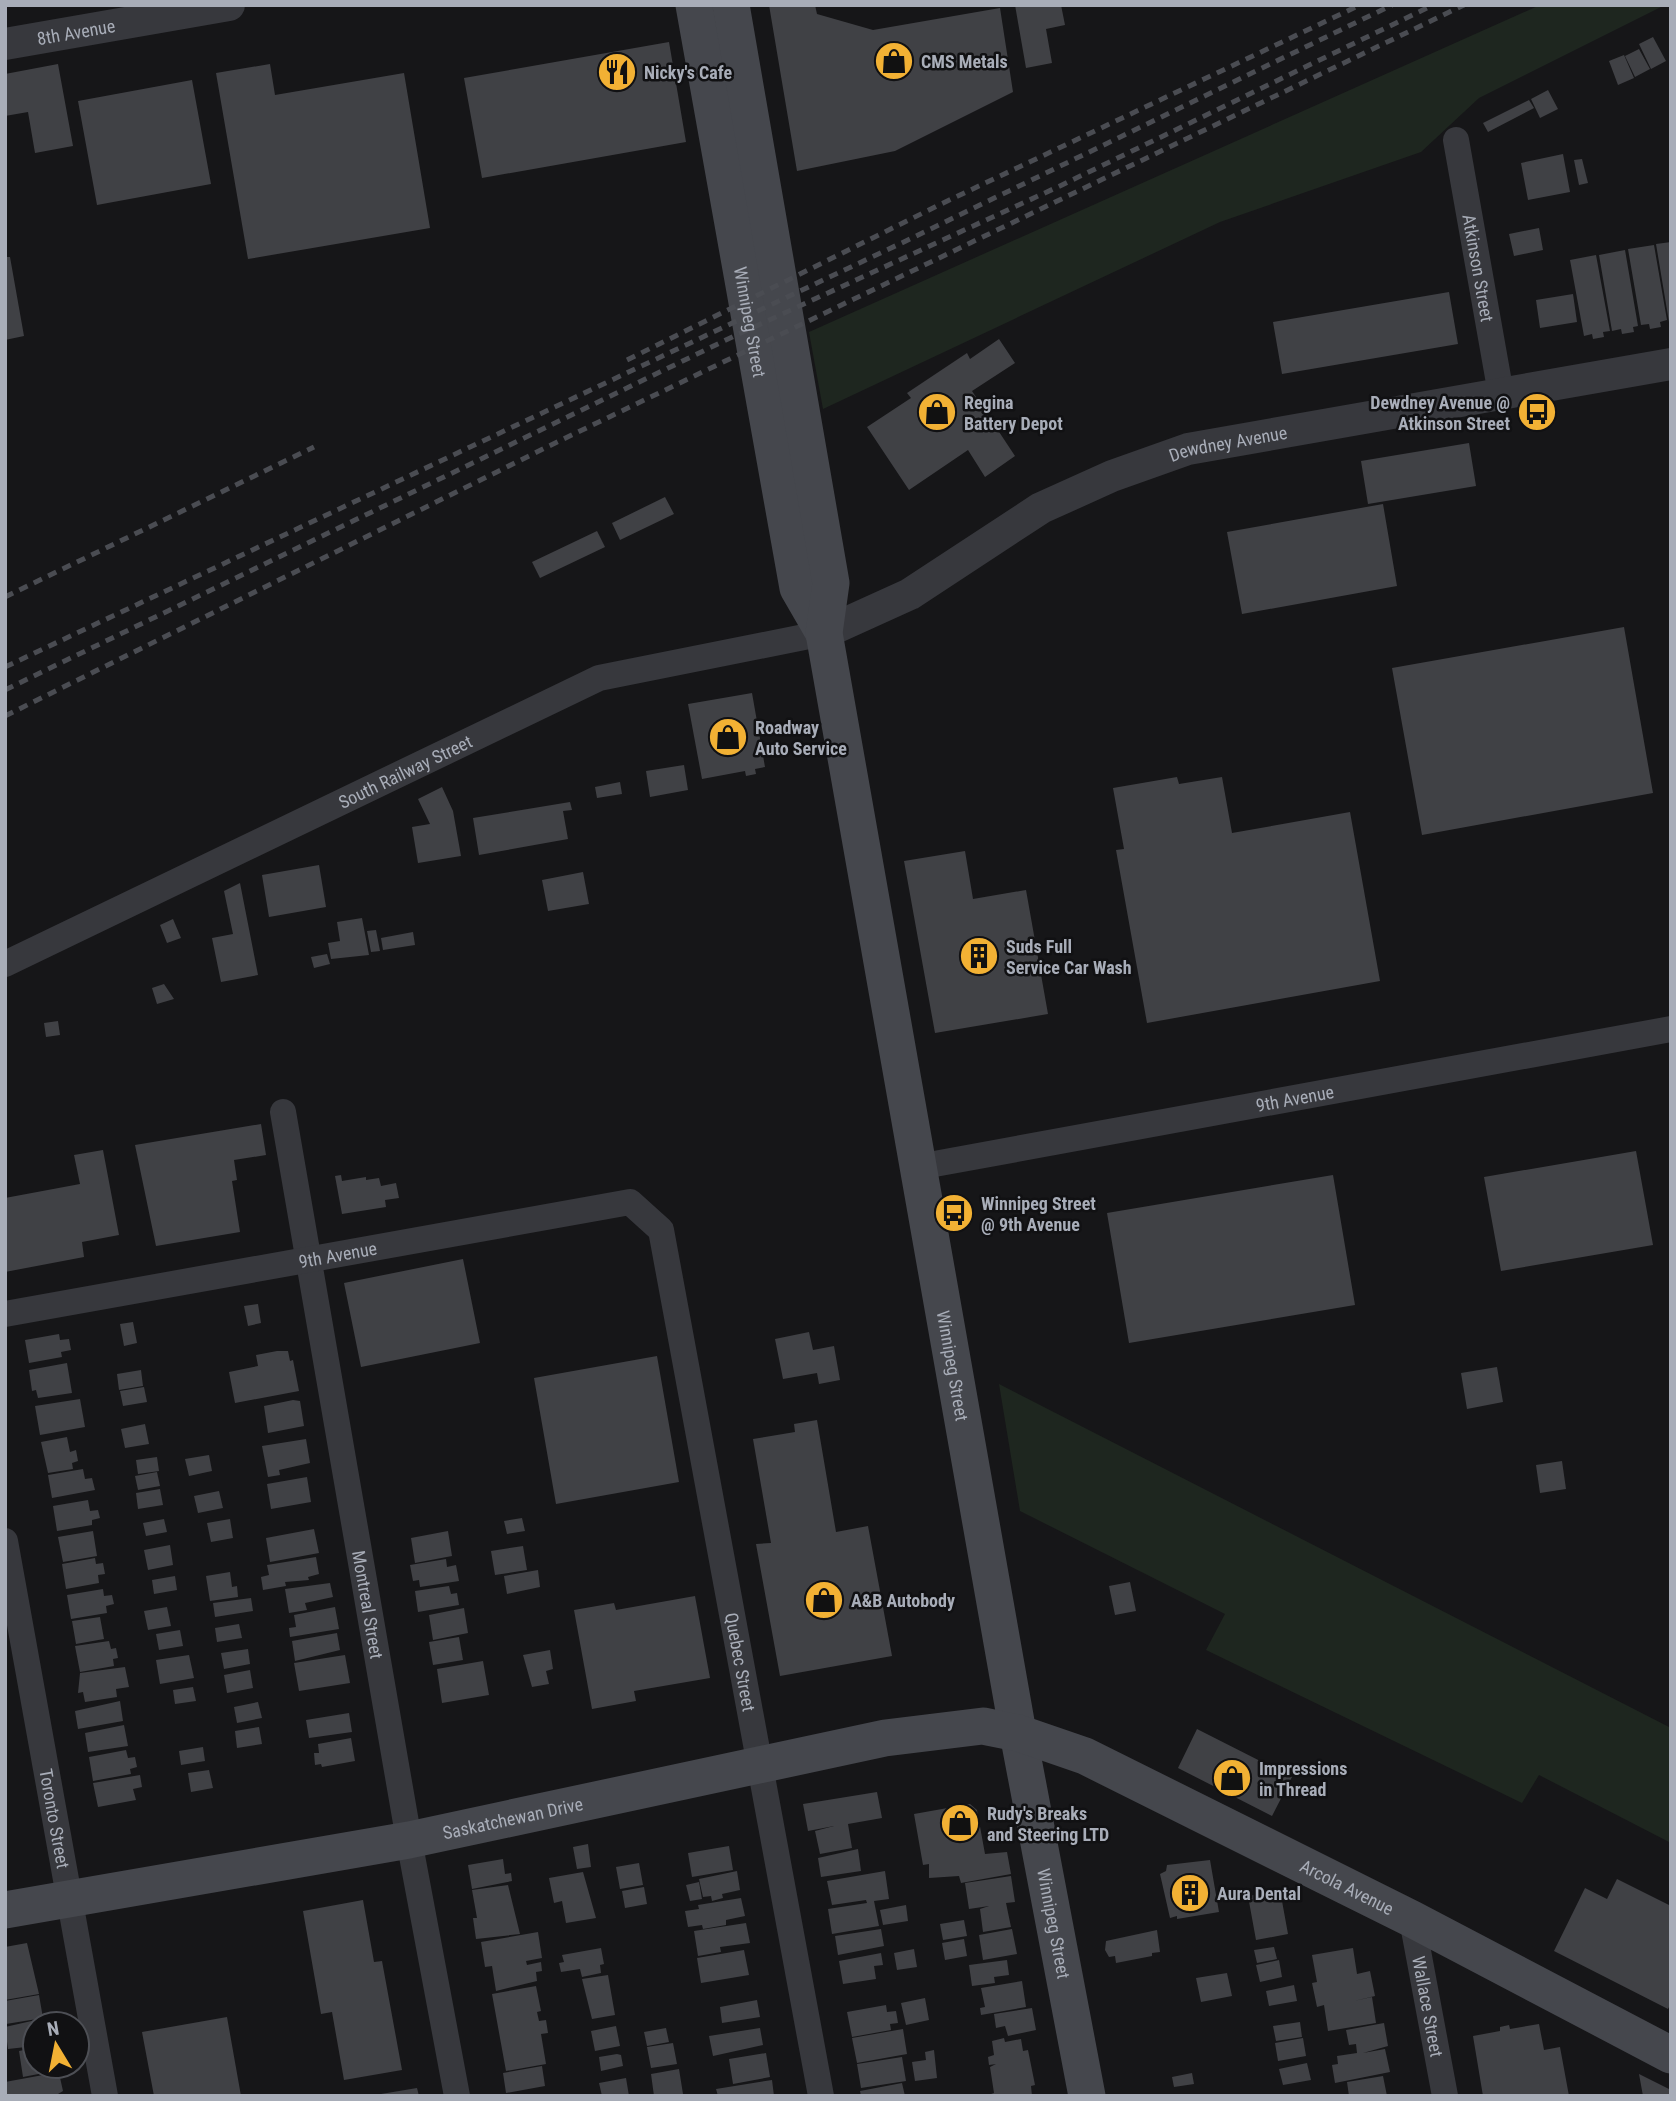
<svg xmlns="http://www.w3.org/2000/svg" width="1676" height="2101" font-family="'Roboto Condensed',sans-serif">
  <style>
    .green { fill: #1e261f }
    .building { fill: #404145 }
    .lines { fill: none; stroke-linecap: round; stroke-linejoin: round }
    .minor { stroke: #37383d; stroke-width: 26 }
    .tertiary { stroke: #37383d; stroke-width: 32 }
    .secondary { stroke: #45474d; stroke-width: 37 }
    .rail { stroke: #4a4c52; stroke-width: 5; stroke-dasharray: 9 7; stroke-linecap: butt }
    .labels { text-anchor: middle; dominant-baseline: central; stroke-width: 5; stroke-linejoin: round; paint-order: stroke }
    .street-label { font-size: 18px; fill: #a8adb8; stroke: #111113 }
    .poi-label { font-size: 18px; font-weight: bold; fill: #a8adb8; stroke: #111113; text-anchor: start }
  </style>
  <rect width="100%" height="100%" fill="#161618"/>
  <path class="green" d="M1540,5H1665L1479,98L1421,152L1220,222L823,409L809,332Z
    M999,1384L1671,1728V1843L1539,1775L1522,1803L1206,1650L1225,1614L1020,1511Z"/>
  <path class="building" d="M769,5H815L817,14L873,30L1000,8L1013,92L895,151L797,171Z
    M1015,5H1061L1065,25L1046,29L1052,63L1026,68Z
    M1653,37L1666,61L1651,69L1639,44Z
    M669,42L686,142L482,178L464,78Z
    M1639,49L1650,69L1635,77L1625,56Z
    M1624,55L1634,78L1618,85L1609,61Z
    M58,64L73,146L35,153L28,112L5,116V74Z
    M270,64L275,95L404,73L430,228L248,259L216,73Z
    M192,80L211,184L97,205L78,101Z
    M1548,90L1558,109L1540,118L1531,99Z
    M1529,100L1534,108L1488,132L1483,123Z
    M1563,154L1570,192L1528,200L1521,163Z
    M1582,159L1588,183L1579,185L1574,160Z
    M1539,228L1543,250L1514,256L1509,234Z
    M1671,242V322H1669L1656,244Z
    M1654,245L1667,320L1660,322L1661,327L1650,329L1649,324L1641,325L1628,249Z
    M1625,250L1638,326L1633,327L1634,332L1622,334L1621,329L1612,331L1599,255Z
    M1596,255L1610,331L1603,332L1604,337L1593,339L1592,334L1584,336L1570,260Z
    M5,257H10L24,336L5,340Z
    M1449,292L1458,344L1282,374L1273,322Z
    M1573,294L1577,322L1540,328L1536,300Z
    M999,339L1015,363L972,391L1015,456L985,477L968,450L909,490L867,427L911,398L907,393L967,353L970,359Z
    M1469,443L1476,486L1368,504L1361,461Z
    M665,497L674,514L620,540L612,523Z
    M1383,504L1397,586L1242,614L1227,532Z
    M597,531L605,547L540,578L532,562Z
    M1624,627L1653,793L1422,835L1392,668Z
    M752,693L765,767L755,769L756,774L746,776L745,771L702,779L688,704Z
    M684,765L688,790L650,797L646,771Z
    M1177,777L1179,784L1222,777L1232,833L1350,812L1380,981L1147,1023L1116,850L1124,849L1113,788Z
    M620,782L622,794L597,798L595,787Z
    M442,787L453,811L461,856L418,863L412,827L430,824L418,799Z
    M570,802L572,810L563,811L568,839L479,855L473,818Z
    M965,851L973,899L1026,890L1048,1014L935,1033L904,861Z
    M319,865L326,907L269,917L262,875Z
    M583,872L589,904L548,911L542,880Z
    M240,883L258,975L221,982L212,938L233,934L224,891Z
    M362,918L369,955L331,959L328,943L340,941L337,922Z
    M173,919L181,938L167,943L160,925Z
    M376,930L380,951L371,952L367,931Z
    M413,932L415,945L383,950L381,938Z
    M327,954L330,964L314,968L311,957Z
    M164,984L174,999L157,1004L152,988Z
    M58,1021L60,1035L46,1037L44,1023Z
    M261,1124L266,1155L234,1160L237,1180L232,1181L240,1232L156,1246L135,1145Z
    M103,1150L119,1235L82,1242L84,1257L5,1272V1198L80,1184L74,1155Z
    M1636,1151L1653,1245L1501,1271L1484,1177Z
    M341,1175L342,1181L366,1177V1180L379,1178L381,1186L396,1183L399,1198L385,1200L386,1207L342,1214L335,1176Z
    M1333,1175L1355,1305L1129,1343L1107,1213Z
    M463,1259L480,1343L361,1367L344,1283Z
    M258,1304L261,1323L248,1326L244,1306Z
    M133,1322L137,1343L124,1346L120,1324Z
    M809,1332L813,1350L834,1346L840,1380L819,1384L817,1373L783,1379L775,1339Z
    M59,1334L60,1340L69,1339L71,1350L61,1352L62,1357L29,1363L25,1340Z
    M277,1351H288L290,1361L293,1360L299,1391L235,1403L229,1372L258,1366L256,1355Z
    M657,1356L679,1482L556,1504L534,1378Z
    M67,1363L72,1393L38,1398L36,1390L32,1391L29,1370Z
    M1497,1367L1503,1402L1467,1409L1461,1373Z
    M141,1370L143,1386L119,1390L117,1374Z
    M144,1387L147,1402L123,1406L120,1391Z
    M80,1399L85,1427L40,1435L35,1406Z
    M293,1400L300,1401L304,1426L268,1433L264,1406Z
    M817,1420L836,1532L868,1526L892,1656L780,1676L756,1544L771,1543L753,1439L795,1432L794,1424Z
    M145,1424L149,1444L125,1448L121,1429Z
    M67,1437L70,1452L76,1450L78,1461L72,1463L73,1469L48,1473L41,1442Z
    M306,1439L310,1463L279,1470L280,1475L268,1477L262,1446Z
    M209,1455L212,1471L189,1476L185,1459Z
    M157,1457L159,1471L138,1474L136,1460Z
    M1562,1461L1566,1489L1540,1493L1536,1465Z
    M83,1469L85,1479L92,1478L95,1490L52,1498L48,1475Z
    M157,1472L160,1486L138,1490L135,1476Z
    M307,1477L311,1502L271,1509L267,1484Z
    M160,1489L163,1505L138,1509L136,1493Z
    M219,1491L223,1508L198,1513L194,1496Z
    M88,1500L90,1511L98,1510L100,1518L92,1520V1525L57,1531L53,1506Z
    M522,1518L525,1531L507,1534L504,1521Z
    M164,1519L167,1532L146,1536L143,1523Z
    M230,1519L233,1538L211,1542L207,1523Z
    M314,1529L319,1553L270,1562L266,1538Z
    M93,1531L97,1556L63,1562L58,1537Z
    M448,1531L452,1556L415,1563L411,1538Z
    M170,1545L173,1565L148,1570L144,1550Z
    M523,1546L527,1570L495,1575L491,1551Z
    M316,1557L319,1574L308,1577L309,1580L285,1582L286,1586L263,1590L261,1577L269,1575L267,1565Z
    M95,1558L96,1564L103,1563L105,1574L98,1575L99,1583L66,1589L62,1564Z
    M446,1559L447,1567L456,1565L459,1581L420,1587L419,1580L413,1581L410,1565Z
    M538,1570L540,1587L507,1594L504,1576Z
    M230,1572L232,1587L237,1586L238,1597L210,1601L206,1576Z
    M175,1576L177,1590L154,1594L152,1580Z
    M1130,1582L1136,1611L1115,1615L1109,1586Z
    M330,1583L333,1597L305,1603L307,1610L289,1613L285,1589Z
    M449,1586L451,1594L457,1593L459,1605L418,1612L415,1591Z
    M103,1589L104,1596L112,1595L114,1604L106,1606L107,1613L71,1619L67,1595Z
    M695,1596L710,1678L634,1691L636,1701L592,1709L574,1610L614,1603L616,1610Z
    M251,1598L253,1611L215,1617L213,1603Z
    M167,1607L171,1626L148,1630L144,1611Z
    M335,1607L339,1629L290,1637L289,1628L296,1627L294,1615Z
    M464,1608L468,1633L433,1640L429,1615Z
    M100,1617L104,1639L76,1644L72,1621Z
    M239,1624L242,1638L217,1642L215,1628Z
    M180,1630L183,1646L159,1650L156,1634Z
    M337,1633L340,1650L295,1661L292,1641Z
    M459,1637L463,1660L433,1665L429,1642Z
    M109,1641L111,1649L116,1648L118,1658L113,1659L114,1666L80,1672L75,1646Z
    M248,1649L250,1664L224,1669L221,1653Z
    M550,1650L553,1669L546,1671L549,1684L532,1687L523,1655Z
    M189,1655L194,1678L160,1684L156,1660Z
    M345,1655L350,1683L299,1691L294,1663Z
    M483,1661L489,1695L442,1703L437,1669Z
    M125,1667L129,1687L116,1689L117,1697L85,1702L83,1692L78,1693L80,1673Z
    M250,1670L253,1688L227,1693L224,1675Z
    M193,1687L196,1701L175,1704L173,1690Z
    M120,1701L123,1721L78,1729L75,1711Z
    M258,1702L262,1718L237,1723L234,1707Z
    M349,1713L352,1732L309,1738L306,1720Z
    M124,1725L128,1746L88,1752L85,1733Z
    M259,1727L262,1744L237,1748L235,1731Z
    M1197,1729L1292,1777L1272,1816L1178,1768Z
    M351,1738L355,1761L322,1767L321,1764L315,1765L314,1753H319L318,1744Z
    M203,1747L205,1761L181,1765L179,1751Z
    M126,1750L128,1758L135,1757L137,1767L130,1769L131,1774L93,1781L89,1757Z
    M209,1770L213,1788L191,1792L188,1773Z
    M140,1775L142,1787L133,1789L136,1800L98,1807L93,1783Z
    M877,1792L882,1818L848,1824L852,1848L820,1854L815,1831L834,1826L808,1831L803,1804Z
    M970,1804L977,1810L985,1854L1007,1852L1011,1874L961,1883L959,1876L929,1878V1864L923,1865L914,1814Z
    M588,1844L591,1867L577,1869L573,1847Z
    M729,1846L733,1870L692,1877L688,1853Z
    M858,1849L861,1871L821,1877L818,1858Z
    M503,1859L505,1874L511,1873L512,1881L472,1889L468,1865Z
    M1210,1860L1219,1912L1177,1919V1916L1170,1918L1160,1874L1166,1871L1167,1865Z
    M639,1863L643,1885L620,1889L616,1867Z
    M737,1871L740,1890L722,1894L723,1898L712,1901L711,1896L703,1897L699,1879Z
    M885,1871L889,1899L874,1901L879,1926L832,1934L828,1909L867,1903L866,1900L832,1905L827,1881Z
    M583,1872L596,1918L566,1923L562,1901L554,1903L549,1878Z
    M1011,1876L1015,1902L1006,1903L1011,1927L983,1932L980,1909L989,1906L969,1909L965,1883Z
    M1617,1879L1671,1906V2003L1668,2009L1554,1951L1585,1888L1607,1899Z
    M699,1882L702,1899L690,1901L686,1885Z
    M508,1885L520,1934L476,1939L473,1918H477L472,1890Z
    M644,1887L647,1904L625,1908L622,1891Z
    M1280,1890L1288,1934L1256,1940L1248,1896Z
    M741,1898L745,1916L726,1920V1925L703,1929L702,1925L688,1927L685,1911L699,1909L698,1905Z
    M363,1900L374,1962L382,1961L402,2070L344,2080L332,2012L321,2014L303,1911Z
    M906,1905L908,1921L883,1925L880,1910Z
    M964,1920L967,1936L943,1940L940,1924Z
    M746,1923L750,1943L720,1947L721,1952L698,1956L694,1931Z
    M881,1929L884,1946L838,1955L835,1936Z
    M1012,1929L1017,1954L983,1960L979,1935Z
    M1157,1930L1160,1952L1152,1953V1956L1116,1963L1115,1956L1109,1957L1105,1950L1106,1941Z
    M538,1932L542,1958L526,1961L527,1965L541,1962L542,1971L536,1972L537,1981L496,1991L492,1966L485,1967L481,1942Z
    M964,1939L967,1956L945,1960L942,1943Z
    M27,1943L39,1994L5,2000V1947Z
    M1274,1947L1277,1959L1257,1963L1254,1950Z
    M601,1948L604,1964L600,1965L601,1973L582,1977L580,1969L561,1972L559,1963L564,1962L562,1955Z
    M1353,1948L1357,1974L1370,1971L1375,1996L1354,2001L1372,1997L1376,2023L1328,2031L1324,2005L1317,2007L1312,1983L1317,1982L1312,1955Z
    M914,1949L917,1967L897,1970L894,1953Z
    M744,1950L749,1975L701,1983L697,1958Z
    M881,1953L883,1965L874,1966L876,1979L843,1984L839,1961Z
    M1007,1960L1009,1975L994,1977L995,1983L972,1986L969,1965Z
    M1279,1960L1282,1977L1260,1982L1256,1965Z
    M1227,1973L1232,1996L1201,2002L1196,1978Z
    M608,1975L615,2015L592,2019L582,1979Z
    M1022,1981L1026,2007L981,2015L980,2008L985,2007L981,1988Z
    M1294,1985L1297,2001L1269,2006L1266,1991Z
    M536,1986L541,2011L537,2012L539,2021L546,2020L548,2033L541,2034L546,2064L506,2071L492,1994Z
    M39,1995L43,2018L6,2024L5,2001Z
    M925,1998L929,2020L906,2025L901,2003Z
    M757,2000L760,2017L722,2023L720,2007Z
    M886,2005L887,2012L896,2011L898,2023L890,2024L891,2030L852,2037L847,2012Z
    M1032,2008L1036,2030L1008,2036L1005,2026L996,2028L994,2014Z
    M227,2017L241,2096H154L142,2032Z
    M36,2020L43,2024H35V2046L8,2049L5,2027Z
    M1300,2022L1302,2037L1276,2041L1273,2026Z
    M1384,2023L1388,2046L1363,2053L1385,2049L1390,2072L1335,2083L1332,2065L1338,2064L1337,2056L1357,2053L1356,2044L1349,2045L1346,2030Z
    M1539,2024L1544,2050L1560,2047L1569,2096H1483L1473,2036L1500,2031V2027L1509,2025L1510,2029Z
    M616,2026L620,2046L595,2051L591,2031Z
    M666,2028L669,2042L647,2046L644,2032Z
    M760,2028L763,2045L713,2056L709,2036Z
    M903,2029L907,2054L857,2063L852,2038Z
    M1004,2038L1005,2042L1021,2039L1023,2051L1028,2050L1035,2085L1031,2086L1032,2096H985L994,2093L990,2067L996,2064L989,2065L988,2057L994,2055L992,2041Z
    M1303,2038L1306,2056L1278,2061L1275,2043Z
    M673,2043L677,2064L651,2068L647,2047Z
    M35,2048V2066H59V2070L23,2077L19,2051Z
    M934,2050L937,2078L915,2081L912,2062L926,2060L925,2052Z
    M766,2053L770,2077L733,2084L729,2059Z
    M617,2054L621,2055L623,2066L601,2071L599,2057Z
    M902,2057L906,2081L861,2088L857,2064Z
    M1307,2063L1311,2080L1283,2085L1279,2069Z
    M542,2066L545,2086L506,2093L503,2073Z
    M679,2069L683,2094L654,2096L651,2074Z
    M54,2073H59L63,2091L58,2094L5,2096V2082Z
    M1192,2073L1194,2084L1174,2087L1172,2077Z
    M1639,2074L1671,2090V2096H1643Z
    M1383,2076L1387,2096H1349L1347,2082Z
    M626,2078L629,2096H602L599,2083Z
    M772,2080L774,2096H718L716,2089Z
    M902,2083L905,2096H861L860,2091Z
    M417,2088L419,2096H381V2094Z"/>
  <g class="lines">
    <g class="minor">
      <path id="s1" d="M1456,140L1501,394"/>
      <path id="s2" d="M5,964L599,678L824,633"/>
      <path id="s3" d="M283,1112L409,1840L457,2096"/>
      <path id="s4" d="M918,1167L1671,1029"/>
      <path id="s5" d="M5,1314L630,1202L661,1230L821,2096"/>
      <path id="s6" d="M5,1541L105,2096"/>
      <path id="s7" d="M1412,1919L1445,2096"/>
    </g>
    <g class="tertiary">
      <path id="s8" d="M5,44L229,5"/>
      <path id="s9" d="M824,633L910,594L1041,508L1112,476L1188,449L1671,364"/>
    </g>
    <g class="secondary">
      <path id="s10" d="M694,5L798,588L824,633"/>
      <path id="s11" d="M731,5L831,583L824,633L1018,1733L1087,2096"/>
      <path id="s12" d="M5,1910L409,1840L885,1738L983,1726L1018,1733L1085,1756L1412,1919L1671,2055"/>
    </g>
    <path class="rail" d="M627,360L939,205L1360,5
      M5,597L314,447
      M5,667L910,239L1392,5
      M5,690L728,339L1062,185L1433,5
      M5,716L549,446L1464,5"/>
  </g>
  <defs>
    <g id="shop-disc" transform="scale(2.0125)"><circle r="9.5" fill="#f2b134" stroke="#111113"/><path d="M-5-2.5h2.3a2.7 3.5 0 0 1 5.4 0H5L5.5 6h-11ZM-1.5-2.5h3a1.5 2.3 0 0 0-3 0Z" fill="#111"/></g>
    <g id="restaurant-disc" transform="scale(2.0125)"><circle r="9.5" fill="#f2b134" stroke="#111113"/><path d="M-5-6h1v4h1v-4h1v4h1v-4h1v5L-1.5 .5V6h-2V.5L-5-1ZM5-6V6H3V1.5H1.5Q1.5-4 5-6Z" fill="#111"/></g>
    <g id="bus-disc" transform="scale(2.0125)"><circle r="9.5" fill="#f2b134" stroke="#111113"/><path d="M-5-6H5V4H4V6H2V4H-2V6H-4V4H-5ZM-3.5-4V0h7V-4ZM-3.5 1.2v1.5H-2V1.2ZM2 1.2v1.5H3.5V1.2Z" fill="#111"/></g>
    <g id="building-disc" transform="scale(2.0125)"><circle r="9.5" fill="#f2b134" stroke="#111113"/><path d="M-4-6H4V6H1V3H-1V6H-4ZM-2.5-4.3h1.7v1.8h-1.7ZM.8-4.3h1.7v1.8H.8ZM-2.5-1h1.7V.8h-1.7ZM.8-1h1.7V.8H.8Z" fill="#111"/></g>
  </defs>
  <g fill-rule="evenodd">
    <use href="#shop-disc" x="894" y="61"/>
    <use href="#restaurant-disc" x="617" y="72"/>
    <use href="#shop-disc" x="937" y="412"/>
    <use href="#bus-disc" x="1537" y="412"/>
    <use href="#shop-disc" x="728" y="737"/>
    <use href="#building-disc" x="979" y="956"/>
    <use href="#bus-disc" x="954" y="1213"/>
    <use href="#shop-disc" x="824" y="1600"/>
    <use href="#shop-disc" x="1232" y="1778"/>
    <use href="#shop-disc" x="960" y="1823"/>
    <use href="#building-disc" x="1190" y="1893"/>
  </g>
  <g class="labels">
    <g class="street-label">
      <text stroke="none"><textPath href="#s8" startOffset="72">8th Avenue</textPath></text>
      <text stroke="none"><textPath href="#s1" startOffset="130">Atkinson Street</textPath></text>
      <text stroke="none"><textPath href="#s10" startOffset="322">Winnipeg Street</textPath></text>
      <text stroke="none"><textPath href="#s9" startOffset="450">Dewdney Avenue</textPath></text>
      <text stroke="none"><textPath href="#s2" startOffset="444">South Railway Street</textPath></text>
      <text stroke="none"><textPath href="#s4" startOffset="383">9th Avenue</textPath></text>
      <text stroke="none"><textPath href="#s5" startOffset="338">9th Avenue</textPath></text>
      <text stroke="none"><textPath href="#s11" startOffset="1381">Winnipeg Street</textPath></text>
      <text stroke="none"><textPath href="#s3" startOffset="500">Montreal Street</textPath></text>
      <text stroke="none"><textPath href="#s5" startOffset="1116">Quebec Street</textPath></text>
      <text stroke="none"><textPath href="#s6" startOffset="282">Toronto Street</textPath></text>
      <text stroke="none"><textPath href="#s12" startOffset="516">Saskatchewan Drive</textPath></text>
      <text stroke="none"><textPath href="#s12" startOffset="1395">Arcola Avenue</textPath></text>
      <text stroke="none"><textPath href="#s11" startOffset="1948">Winnipeg Street</textPath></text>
      <text stroke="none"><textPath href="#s7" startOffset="89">Wallace Street</textPath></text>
    </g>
    <g class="poi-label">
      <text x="921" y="61">CMS Metals</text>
      <text x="644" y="72">Nicky's Cafe</text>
      <text x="964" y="402">Regina<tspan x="964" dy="21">Battery Depot</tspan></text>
      <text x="1510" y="402" text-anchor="end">Dewdney Avenue @<tspan x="1510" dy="21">Atkinson Street</tspan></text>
      <text x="755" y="727">Roadway<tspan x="755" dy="21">Auto Service</tspan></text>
      <text x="1006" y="946">Suds Full<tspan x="1006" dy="21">Service Car Wash</tspan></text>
      <text x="981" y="1203">Winnipeg Street<tspan x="981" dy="21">@ 9th Avenue</tspan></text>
      <text x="851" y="1600">A&amp;B Autobody</text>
      <text x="1259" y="1768">Impressions<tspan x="1259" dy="21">in Thread</tspan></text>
      <text x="987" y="1813">Rudy's Breaks<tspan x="987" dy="21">and Steering LTD</tspan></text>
      <text x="1217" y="1893">Aura Dental</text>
    </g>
  </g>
  <rect width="1676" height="2101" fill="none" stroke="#a8adb8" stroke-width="14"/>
  <g transform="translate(56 2045) rotate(350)"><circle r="33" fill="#111113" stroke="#4d4f55" stroke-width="2"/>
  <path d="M0-5L12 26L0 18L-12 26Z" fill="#f2b134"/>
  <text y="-10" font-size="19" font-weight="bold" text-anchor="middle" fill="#a8adb8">N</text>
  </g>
</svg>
